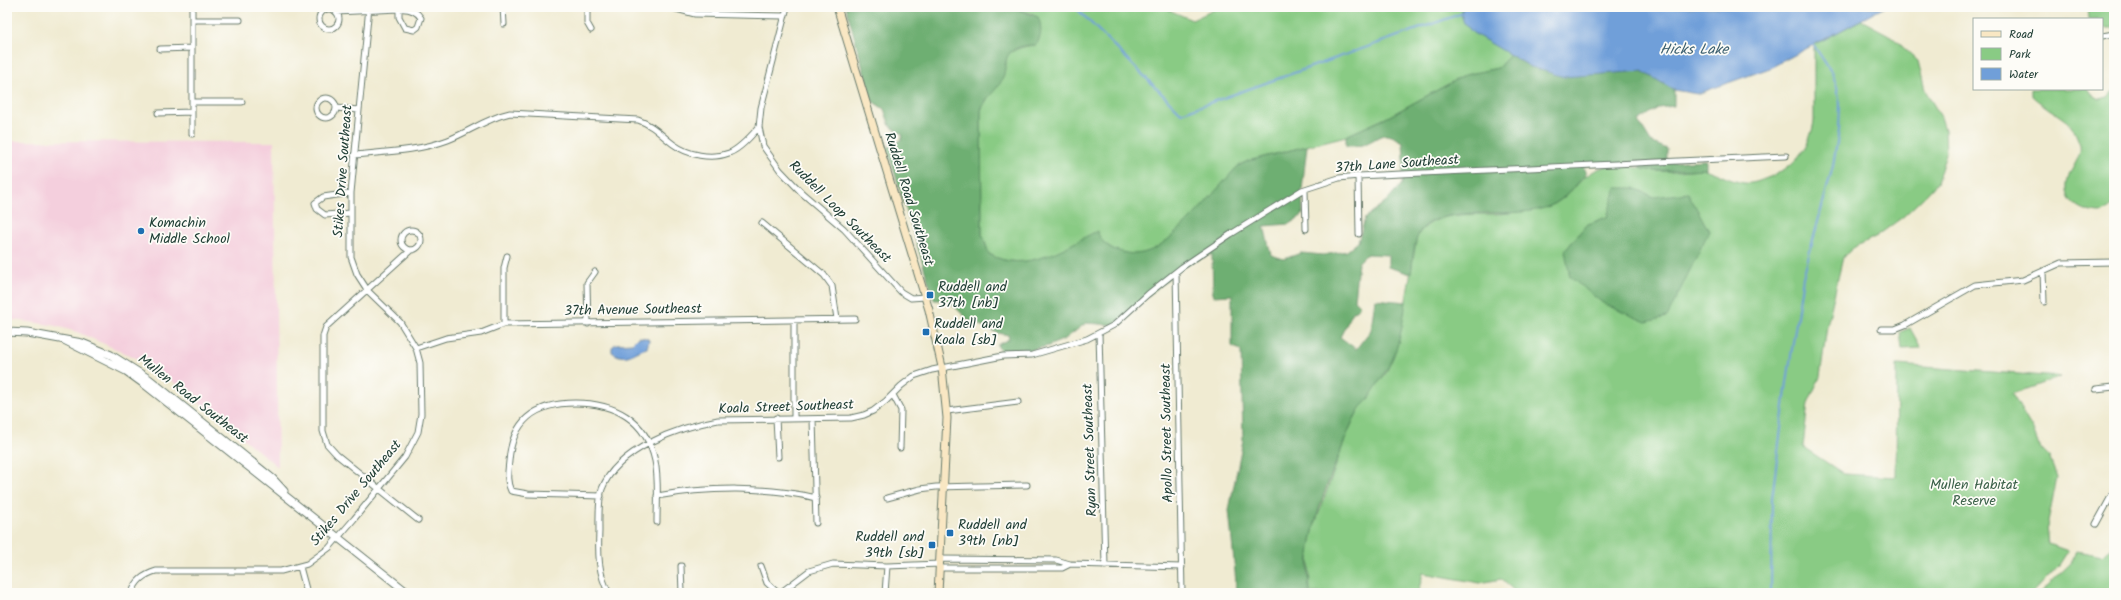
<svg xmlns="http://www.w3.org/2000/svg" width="2121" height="600" font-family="Kalam,sans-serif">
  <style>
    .built { fill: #f4cfdd }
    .green { fill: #89cb84; stroke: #54845c; fill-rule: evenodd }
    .forest { fill: #6eaf72; stroke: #467653 }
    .water { fill: #709fd9; stroke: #486e86 }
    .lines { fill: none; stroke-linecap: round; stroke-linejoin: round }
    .stream { stroke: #709fd9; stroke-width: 2 }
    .minor-casing { stroke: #687a6b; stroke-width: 7 }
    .tertiary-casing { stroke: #687a6b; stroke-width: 9 }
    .secondary-casing { stroke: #687a6b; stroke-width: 9 }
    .minor { stroke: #fff; stroke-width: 5 }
    .tertiary { stroke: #fff; stroke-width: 7 }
    .secondary { stroke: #f9e7c3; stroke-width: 7 }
    .poi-dot { fill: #1f6fb2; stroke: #fdfcf7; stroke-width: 1.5 }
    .labels { text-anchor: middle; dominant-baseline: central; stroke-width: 3.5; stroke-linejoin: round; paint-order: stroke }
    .street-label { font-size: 14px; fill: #1f3d34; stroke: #fdfcf7 }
    .poi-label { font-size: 14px; fill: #1f3d34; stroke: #fdfcf7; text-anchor: start }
    .park-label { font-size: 14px; fill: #3a6048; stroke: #fdfcf7 }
    .water-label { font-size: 15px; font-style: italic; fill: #3b5f6e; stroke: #fdfcf7 }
  </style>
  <rect width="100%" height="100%" fill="#fdfcf7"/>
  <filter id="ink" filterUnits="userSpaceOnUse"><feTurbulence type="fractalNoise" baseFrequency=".025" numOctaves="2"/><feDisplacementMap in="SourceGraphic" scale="8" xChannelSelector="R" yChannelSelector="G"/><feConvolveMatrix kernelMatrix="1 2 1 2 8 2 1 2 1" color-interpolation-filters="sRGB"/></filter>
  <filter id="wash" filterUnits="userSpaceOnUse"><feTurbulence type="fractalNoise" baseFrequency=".012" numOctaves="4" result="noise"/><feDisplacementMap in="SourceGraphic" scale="16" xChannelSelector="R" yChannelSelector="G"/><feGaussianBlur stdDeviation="0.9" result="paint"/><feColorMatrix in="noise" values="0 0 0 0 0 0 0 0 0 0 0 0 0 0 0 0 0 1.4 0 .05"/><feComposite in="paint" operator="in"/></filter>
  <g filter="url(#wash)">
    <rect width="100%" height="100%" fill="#f0ebd2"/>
    <path class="built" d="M7,141L274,142L278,467L176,384L143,361L77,332L52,325L7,319Z"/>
    <path class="green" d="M1011,7H1162L1192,20L1220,7H1309L1324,11L1368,7H1463L1461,14L1510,55L1498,68L1465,75L1386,118L1346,136L1248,161L1238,166C1216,190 1176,242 1147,252C1129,258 1112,251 1100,239C1065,250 1024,274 989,254L982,234L981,110L1006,66V56C1015,48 1025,46 1036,45L1034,14Z
      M2088,7H2114V28H2102V19H2089Z
      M1861,20L1891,36L1918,61L1925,90L1941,117L1945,130L1946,153L1937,183L1926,195L1904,216L1877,236L1853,248L1843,257L1827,326L1820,377L1808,403L1803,447L1844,474L1896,477L1897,365L2060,377L2012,394L2033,430L2040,449L2050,459L2057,478L2047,526L2049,544L2068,551L2059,565L2033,593H1517L1501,579L1480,583L1423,573L1418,593H1310L1309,550L1314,527L1347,434L1360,407L1370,398L1373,390L1386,373L1394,354L1400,335L1417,236C1434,211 1466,215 1492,214C1510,214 1528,211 1546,207C1572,201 1579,168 1614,165C1629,164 1641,170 1656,171C1666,172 1678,171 1689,170C1695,170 1702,168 1707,170C1720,174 1730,181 1744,183C1753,184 1759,181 1767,178C1793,169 1810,148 1814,121V45ZM1634,188L1654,197L1565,251L1586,225L1607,217Z
      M2032,89H2088L2092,95L2099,99L2108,97L2114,90V203L2102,213C2081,213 2060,201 2069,176C2073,165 2084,154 2079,142C2077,137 2074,129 2071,125C2060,115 2044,107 2032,96Z
      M1910,328L1921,348L1902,349L1900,332Z
      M2114,545V593H2040L2070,564L2077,551L2102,556Z"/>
    <path class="forest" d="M846,7H1011L1038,17C1042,26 1042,37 1036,45C1028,45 1019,46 1012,51C1003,57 1007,70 1002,80C997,91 984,98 981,110L982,234L989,254C1026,275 1064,247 1097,231C1101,242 1108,248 1119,251C1128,254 1136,255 1146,252C1173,245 1217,188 1238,166L1248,161L1307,146L1302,190L1303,215L1289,224L1264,226L1271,255L1284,259L1301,253L1323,255L1347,251L1358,242L1365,218L1390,198L1402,184L1404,161L1403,142C1381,128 1382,138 1362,145C1357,146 1351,146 1346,146V136L1386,118L1465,75L1498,68L1510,55L1531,67L1604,73L1642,71L1674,90V106L1658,108L1638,121L1651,142L1667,149V162L1706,160V169L1655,171L1641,168V163L1583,166L1586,174C1576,185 1564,200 1550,206C1516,221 1444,202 1421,230C1413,241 1413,261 1411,274L1388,267V255L1367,254L1358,263L1354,300L1360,306L1353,312L1340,337L1356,349L1371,330L1375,299L1406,302C1403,320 1401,338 1394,355C1388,370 1378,383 1370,397C1368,401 1363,404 1360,408C1351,422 1345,440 1339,455C1322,498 1302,546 1310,593H1237L1229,510L1243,440L1241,351L1232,346V295L1213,296L1212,254L1182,267L1114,325L1086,323L1065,339L1048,346L1026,351L1000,350L997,345L1009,339L1008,335L998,333L968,320L948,300H934L887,148L901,140L903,135L890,126L884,109L872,101Z
      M1616,188H1634L1654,197L1688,193L1709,231L1667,317L1646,322L1604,304L1570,277L1565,251L1586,225L1607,217Z"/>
    <path class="water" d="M1463,7H1885L1770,68L1697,94L1674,90L1642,71L1564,77L1531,67L1473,33L1464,23L1461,14Z
      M638,337L647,338L649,340L647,348C634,351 626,363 612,352V347L616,344L632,343Z"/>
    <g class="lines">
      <path class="stream" d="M1075,7L1181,113L1463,13
        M1771,593L1772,498L1787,382L1803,277L1833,166L1839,130L1840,104L1837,87L1832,73L1813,44"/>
    </g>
  </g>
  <g filter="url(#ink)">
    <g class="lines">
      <g class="minor-casing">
        <path id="minor" d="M192,7V134
          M503,7L504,24
          M587,7V23L591,30
          M669,7L695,14L785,16
          M787,7L761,108L759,127L763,146L780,170L802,193L844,229L901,292L911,298L925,297
          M319 19a10 10 0 1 1 20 0a10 10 0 1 1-20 0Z
          M399,9C409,8 416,10 421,18L418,27L414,30L405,28L399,17Z
          M336,12L399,9
          M192,20H240
          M2102,36L2114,34
          M160,49L192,48
          M316 108a10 10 0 1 1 20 0a10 10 0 1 1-20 0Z
          M192,102H242
          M336,108L359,110
          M158,113L192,112
          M354,155C384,152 419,151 448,140C469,132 487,118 510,113L638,120C653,125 661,135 673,144C688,155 711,160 729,153C740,149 751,136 759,127
          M1358,176L1359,234
          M1305,190L1306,229
          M351,213L325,215L317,209L315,203L323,197L351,193
          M762,223L824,275L832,286L837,319
          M401 240a10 10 0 1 1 20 0a10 10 0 1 1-20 0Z
          M411,250L326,327L323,336V431L327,444L337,455L418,520
          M2043,271L2044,302
          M1176,272L1182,593
          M504,324V268L507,256
          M588,324L587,283L595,272
          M1881,329H1895L1905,325L1975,285L2023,280L2061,263L2114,262
          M1099,333L1105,566
          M416,348L446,338L481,333L504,324L855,319
          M2096,389L2114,387
          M893,395L901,410L900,448
          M947,411L1018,402
          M776,418L778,457
          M794,419V320
          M813,419L816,523
          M601,496L528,494L511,491C506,481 508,472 509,461C512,421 535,403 575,403C614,403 646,419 655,461C659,480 657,503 657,522
          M657,496C705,487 768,486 816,498
          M887,498L920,489L936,487L1027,485
          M2096,524L2114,491
          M1070,564L1182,567
          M681,566L682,593
          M761,566L767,583L778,593
          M300,567L307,593
          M940,568H1062L1070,564L1056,560L940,559
          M132,593C136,580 144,575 156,571H281L307,564L329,548L354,519L405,457L418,432L421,414L420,363L416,348L400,322L368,291L357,274L351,257V193L369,7
          M609,593C598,574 598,553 599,531C599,518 598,501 602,489C617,449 679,427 718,420L851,418L864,415L873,411L886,401L901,386L914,376L932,370L1003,356L1032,355L1087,339L1114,325L1148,294L1182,267L1231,234L1302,190L1339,178L1358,176L1786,156
          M780,593L809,571L833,564L887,566L940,564
          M885,593L887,566"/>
      </g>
      <g class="tertiary-casing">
        <path id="tertiary" d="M7,332L27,333L82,343L111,355L149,379L273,479L284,491
          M64,340L126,371L144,384L408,593"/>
      </g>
      <g class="secondary-casing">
        <path id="secondary" d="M837,7L929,310L942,367L947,418L938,593"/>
      </g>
      <use href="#minor" class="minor"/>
      <use href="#tertiary" class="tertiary"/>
      <use href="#secondary" class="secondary"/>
    </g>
  </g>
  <g class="poi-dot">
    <circle cx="141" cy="231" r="4"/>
    <rect x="926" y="291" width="8" height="8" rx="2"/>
    <rect x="922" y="328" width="8" height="8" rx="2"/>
    <rect x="946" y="529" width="8" height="8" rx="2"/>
    <rect x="928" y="541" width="8" height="8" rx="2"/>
  </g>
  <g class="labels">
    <g class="street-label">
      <text transform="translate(1397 164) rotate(-4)">37th Lane Southeast</text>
      <text transform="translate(343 171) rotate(-86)">Stikes Drive Southeast</text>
      <text transform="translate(909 199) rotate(73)">Ruddell Road Southeast</text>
      <text transform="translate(840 212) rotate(45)">Ruddell Loop Southeast</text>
      <text transform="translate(633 310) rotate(-1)">37th Avenue Southeast</text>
      <text transform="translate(193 399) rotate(38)">Mullen Road Southeast</text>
      <text transform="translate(786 407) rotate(-2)">Koala Street Southeast</text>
      <text transform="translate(1167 433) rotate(-91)">Apollo Street Southeast</text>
      <text transform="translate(1090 450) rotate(-92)">Ryan Street Southeast</text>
      <text transform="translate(356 493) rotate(-50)">Stikes Drive Southeast</text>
    </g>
    <g class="poi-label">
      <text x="149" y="223">Komachin<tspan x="149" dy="16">Middle School</tspan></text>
      <text x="938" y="287">Ruddell and<tspan x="938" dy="16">37th [nb]</tspan></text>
      <text x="934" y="324">Ruddell and<tspan x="934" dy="16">Koala [sb]</tspan></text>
      <text x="958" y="525">Ruddell and<tspan x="958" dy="16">39th [nb]</tspan></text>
      <text x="924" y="537" text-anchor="end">Ruddell and<tspan x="924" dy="16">39th [sb]</tspan></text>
    </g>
    <g class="park-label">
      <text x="1974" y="485">Mullen Habitat<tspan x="1974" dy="16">Reserve</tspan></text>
    </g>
    <g class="water-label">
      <text x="1694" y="50">Hicks Lake</text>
    </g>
  </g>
  <rect width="2121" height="600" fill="none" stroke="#fdfcf7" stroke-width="24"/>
  <rect x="1973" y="18" width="130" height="72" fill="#fdfcf7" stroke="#a4b0a9"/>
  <rect x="1981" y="31" width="20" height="6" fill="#f9e7c3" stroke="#a4b0a9"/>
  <text x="2009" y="38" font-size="12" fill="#1f3d34">Road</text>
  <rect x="1981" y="48" width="20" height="12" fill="#89cb84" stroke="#a4b0a9"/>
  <text x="2009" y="58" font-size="12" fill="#1f3d34">Park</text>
  <rect x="1981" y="68" width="20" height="12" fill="#709fd9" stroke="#a4b0a9"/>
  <text x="2009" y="78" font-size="12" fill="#1f3d34">Water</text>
</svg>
